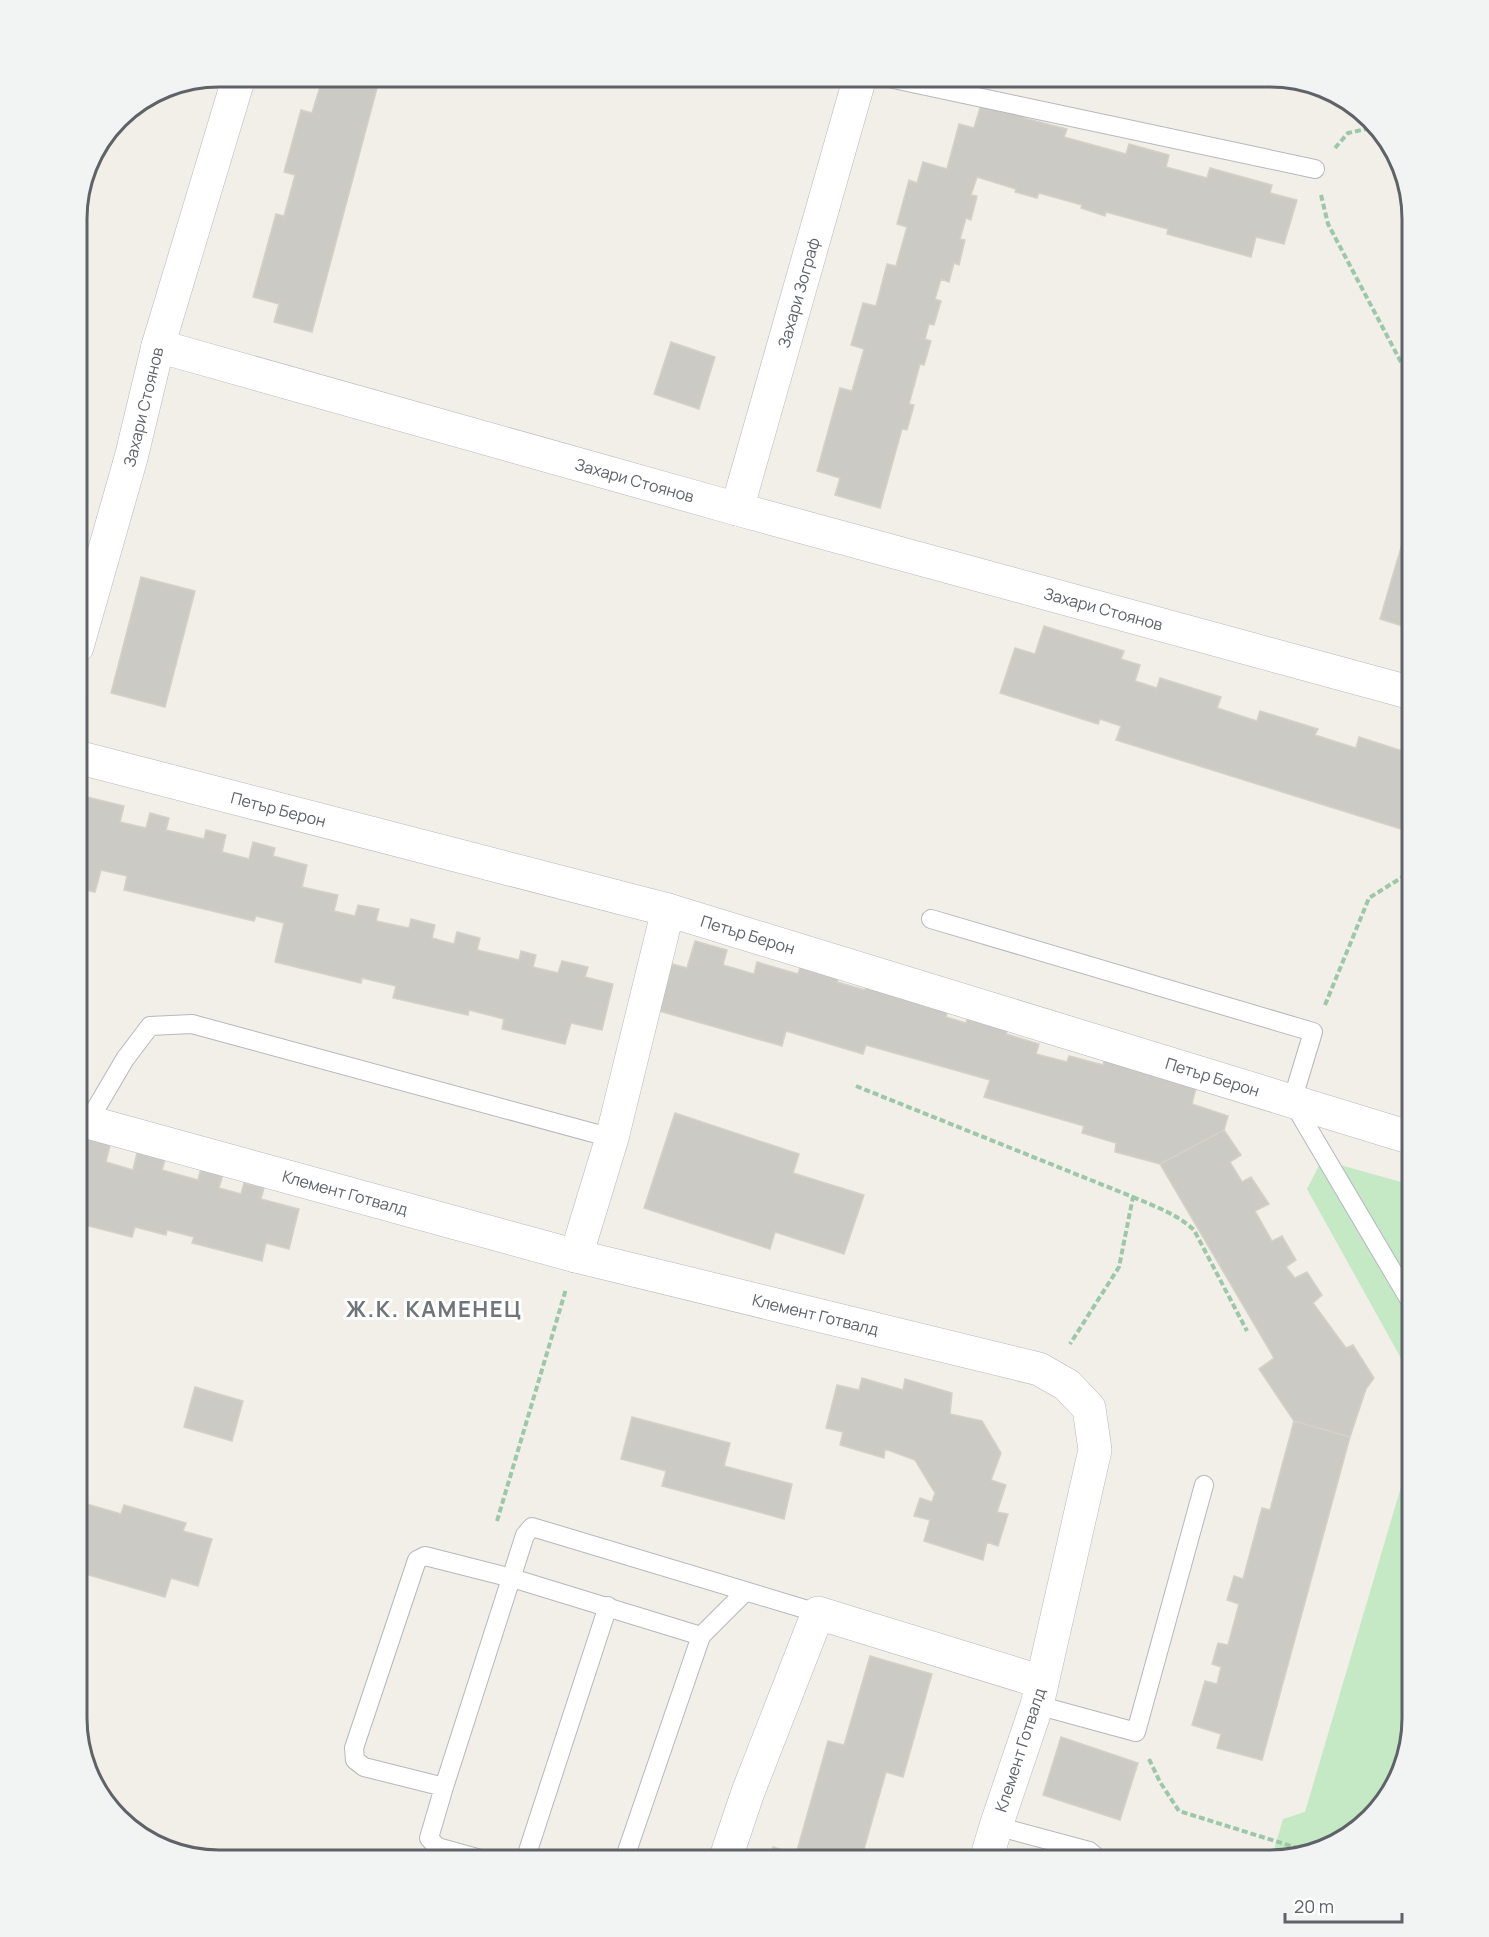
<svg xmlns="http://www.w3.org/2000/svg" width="1489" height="1937" font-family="Manrope,sans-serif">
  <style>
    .green { fill: #c5e8c5 }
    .building { fill: #cccac5; stroke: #d6d1c6; stroke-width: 1.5 }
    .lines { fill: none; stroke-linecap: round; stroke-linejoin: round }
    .service-casing { stroke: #b5b8bc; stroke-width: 20 }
    .minor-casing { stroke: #b5b8bc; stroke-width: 34 }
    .path { stroke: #9cc7a9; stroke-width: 4; stroke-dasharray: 6 3; stroke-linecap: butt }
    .service { stroke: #fff; stroke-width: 18 }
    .minor { stroke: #fff; stroke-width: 33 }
    .labels { text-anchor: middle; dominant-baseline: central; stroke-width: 6; stroke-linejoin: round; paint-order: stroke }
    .street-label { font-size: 16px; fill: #5f6368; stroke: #fff }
    .district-label { font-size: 22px; font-weight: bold; letter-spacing: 1.5px; fill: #70757a; stroke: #fff }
    .rim { fill: none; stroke: #5f6368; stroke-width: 3 }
  </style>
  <rect width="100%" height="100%" fill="#f1efe8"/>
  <path class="green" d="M1322,1160L1412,1185V1378L1307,1189Z
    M1412,1467V1719L1394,1789L1349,1837L1271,1860L1283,1819L1305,1812L1406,1470Z"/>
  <path class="building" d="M323,77H380L312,332L274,322L279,304L253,297L276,214L284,216L295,175L284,172L301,110L312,113Z
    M982,101L1025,113L1024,118L1067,129L1064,137L1126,154L1129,144L1169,155L1166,167L1207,178L1210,168L1272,185L1270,193L1297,200L1284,244L1256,237L1251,257L1167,234L1168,229L1106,212L1105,216L1081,208L1082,205L1039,193L1037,198L1015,192L1016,189L977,177L971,195L977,196L971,220L966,218L960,239L965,240L959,265L954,263L949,282L941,279L935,299L941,301L934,325L929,324L925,339L931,341L924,365L920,364L909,404L914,405L907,430L902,429L880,508L835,495L840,478L817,471L840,388L852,391L864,349L851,345L863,303L876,306L887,264L896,266L907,227L897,224L909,180L917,183L923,162L947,169L959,124L974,128Z
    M671,342L715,357L699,409L654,394Z
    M1412,510V629L1380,619Z
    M141,577L195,591L165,707L111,693Z
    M1044,626L1124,651L1121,659L1140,665L1135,681L1157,688L1160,678L1221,697L1217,708L1257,721L1260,711L1318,729L1315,735L1356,748L1359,737L1412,754V811L1407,809L1401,829L1116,740L1121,726L1100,719L1098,724L1000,693L1015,648L1035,654Z
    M83,796L124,806L120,822L146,828L150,813L169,818L166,830L204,839L206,830L226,835L222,852L249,859L253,842L275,848L273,856L307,865L302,887L338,895L334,911L355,916L358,905L379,909L376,921L409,928L411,919L435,925L432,938L454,944L457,932L480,938L477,950L519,960L521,951L536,955L533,967L558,973L562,961L588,967L585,977L613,984L602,1030L571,1023L565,1044L502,1029L504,1019L469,1010L468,1015L393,998L396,986L362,978L361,983L275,962L284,923L256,916L254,921L124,890L127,876L101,870L95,892L81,889L77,908V824Z
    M77,938L84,940L77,973Z
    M695,941L727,950L723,965L754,974L757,962L798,974L802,960L841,971L837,982L865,990L868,978L950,1003L946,1017L966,1023L969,1013L1009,1025L1006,1034L1039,1044L1036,1054L1067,1062L1069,1056L1103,1065L1107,1050L1196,1088L1192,1104L1228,1116L1224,1130L1160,1164L1115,1152L1116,1143L1082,1133L1084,1126L984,1097L990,1080L866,1045L863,1054L786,1031L782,1046L659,1011L672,964L687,968Z
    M675,1113L799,1154L793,1173L864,1195L844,1254L775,1232L770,1249L644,1208Z
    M1224,1130L1241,1155L1230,1162L1242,1182L1251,1177L1269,1204L1255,1211L1272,1241L1282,1236L1296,1260L1286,1267L1295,1278L1307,1272L1322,1295L1313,1303L1346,1348L1353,1345L1374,1378L1366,1389L1350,1437L1294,1421L1259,1369L1274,1358L1160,1164Z
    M77,1131L111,1141L106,1162L133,1170L137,1153L165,1160L162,1170L198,1180L201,1168L223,1174L219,1188L241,1194L244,1183L264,1188L261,1199L299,1209L289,1249L266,1243L262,1261L192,1243L194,1237L167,1230L166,1235L135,1227L132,1237L77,1223Z
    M862,1378L903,1390L905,1379L952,1393L950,1414L982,1421L1001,1453L991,1480L1006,1485L997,1512L1008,1514L998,1546L987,1542L983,1560L924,1541L930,1520L914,1516L920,1498L932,1502L935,1493L915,1460L885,1449L884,1458L840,1445L843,1432L826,1428L837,1385L859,1390Z
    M195,1387L243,1401L232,1441L184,1427Z
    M632,1417L730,1443L724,1466L792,1484L784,1519L662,1486L666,1471L621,1459Z
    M1294,1421L1350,1437L1262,1760L1217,1748L1221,1734L1192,1725L1205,1681L1217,1684L1221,1667L1212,1664L1218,1643L1228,1645L1239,1604L1227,1600L1234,1576L1243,1579L1262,1508L1270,1510Z
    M77,1491L83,1493L80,1502L121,1514L124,1505L186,1523L183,1531L212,1539L198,1586L171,1578L165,1597L82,1573L84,1569L77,1567Z
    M870,1656L932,1674L903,1777L886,1772L861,1860H769L773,1847L796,1854L828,1741L844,1745Z
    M1061,1737L1138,1763L1120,1820L1043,1795Z"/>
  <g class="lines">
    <g class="service-casing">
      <path id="service" d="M884,77L1315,169
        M931,919L1313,1032L1292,1101L1412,1304
        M88,1122L125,1059L150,1026L192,1024L612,1138
        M701,1636L746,1591
        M1037,1705L1136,1732L1204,1485
        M444,1787L429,1838L437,1847L484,1860
        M996,1826L1089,1851L1095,1856L1096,1860
        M525,1860L608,1606
        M624,1860L701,1636L512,1578L425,1556L417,1560L354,1748L355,1760L364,1767L444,1787L525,1535L532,1527L818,1613"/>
    </g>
    <g class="minor-casing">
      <g id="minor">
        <path d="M158,346L239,77"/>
        <path id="s1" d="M737,509L860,77"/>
        <path id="s2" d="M77,647L131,458L158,346L737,509L1412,693"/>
        <path id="s3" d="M77,757L668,910L1412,1138"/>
        <path id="s4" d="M77,1119L576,1256L1039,1369L1067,1385L1089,1408L1095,1450L1037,1705L996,1826L986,1860"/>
        <path d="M576,1256L612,1138L668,910"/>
        <path d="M725,1860L748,1792L818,1613L1042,1682"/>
      </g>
    </g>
    <path class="path" d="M1335,148L1348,133L1375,127
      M1321,195L1328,224L1412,383
      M1325,1005L1369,898L1412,871
      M856,1086L1133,1197L1119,1267L1070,1344
      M1133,1197C1154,1206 1177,1214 1194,1230L1247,1331
      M497,1521L566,1289
      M1149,1759L1160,1782L1179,1811L1304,1850
      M1329,1843L1354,1831"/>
    <use href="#service" class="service"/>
    <use href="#minor" class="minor"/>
  </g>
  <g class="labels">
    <g class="street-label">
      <text stroke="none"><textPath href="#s1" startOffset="225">Захари Зограф</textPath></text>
      <text stroke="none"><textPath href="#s2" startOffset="249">Захари Стоянов</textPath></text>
      <text stroke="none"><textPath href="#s2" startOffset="807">Захари Стоянов</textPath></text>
      <text stroke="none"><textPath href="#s2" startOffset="1293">Захари Стоянов</textPath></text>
      <text stroke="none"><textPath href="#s3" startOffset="208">Петър Берон</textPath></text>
      <text stroke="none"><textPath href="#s3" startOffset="694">Петър Берон</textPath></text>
      <text stroke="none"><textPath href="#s3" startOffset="1180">Петър Берон</textPath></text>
      <text stroke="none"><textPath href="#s4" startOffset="278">Клемент Готвалд</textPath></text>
      <text stroke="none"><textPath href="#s4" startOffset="764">Клемент Готвалд</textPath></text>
      <text transform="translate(1020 1750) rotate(-72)">Клемент Готвалд</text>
    </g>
    <g class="district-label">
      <text x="434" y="1309">Ж.К. КАМЕНЕЦ</text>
    </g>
  </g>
  <path d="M0 0H1489V1937H0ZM219 87H1270A132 132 0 0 1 1402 219V1718A132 132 0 0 1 1270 1850H219A132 132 0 0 1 87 1718V219A132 132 0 0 1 219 87Z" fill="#f2f3f3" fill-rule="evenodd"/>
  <path class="rim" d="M219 87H1270A132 132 0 0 1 1402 219V1718A132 132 0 0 1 1270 1850H219A132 132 0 0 1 87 1718V219A132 132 0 0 1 219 87Z"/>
  <path d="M1285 1913v9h117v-9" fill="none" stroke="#5f6368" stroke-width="3"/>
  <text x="1294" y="1913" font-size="18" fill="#5f6368" stroke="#ffffff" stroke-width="4.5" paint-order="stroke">20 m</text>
</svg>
